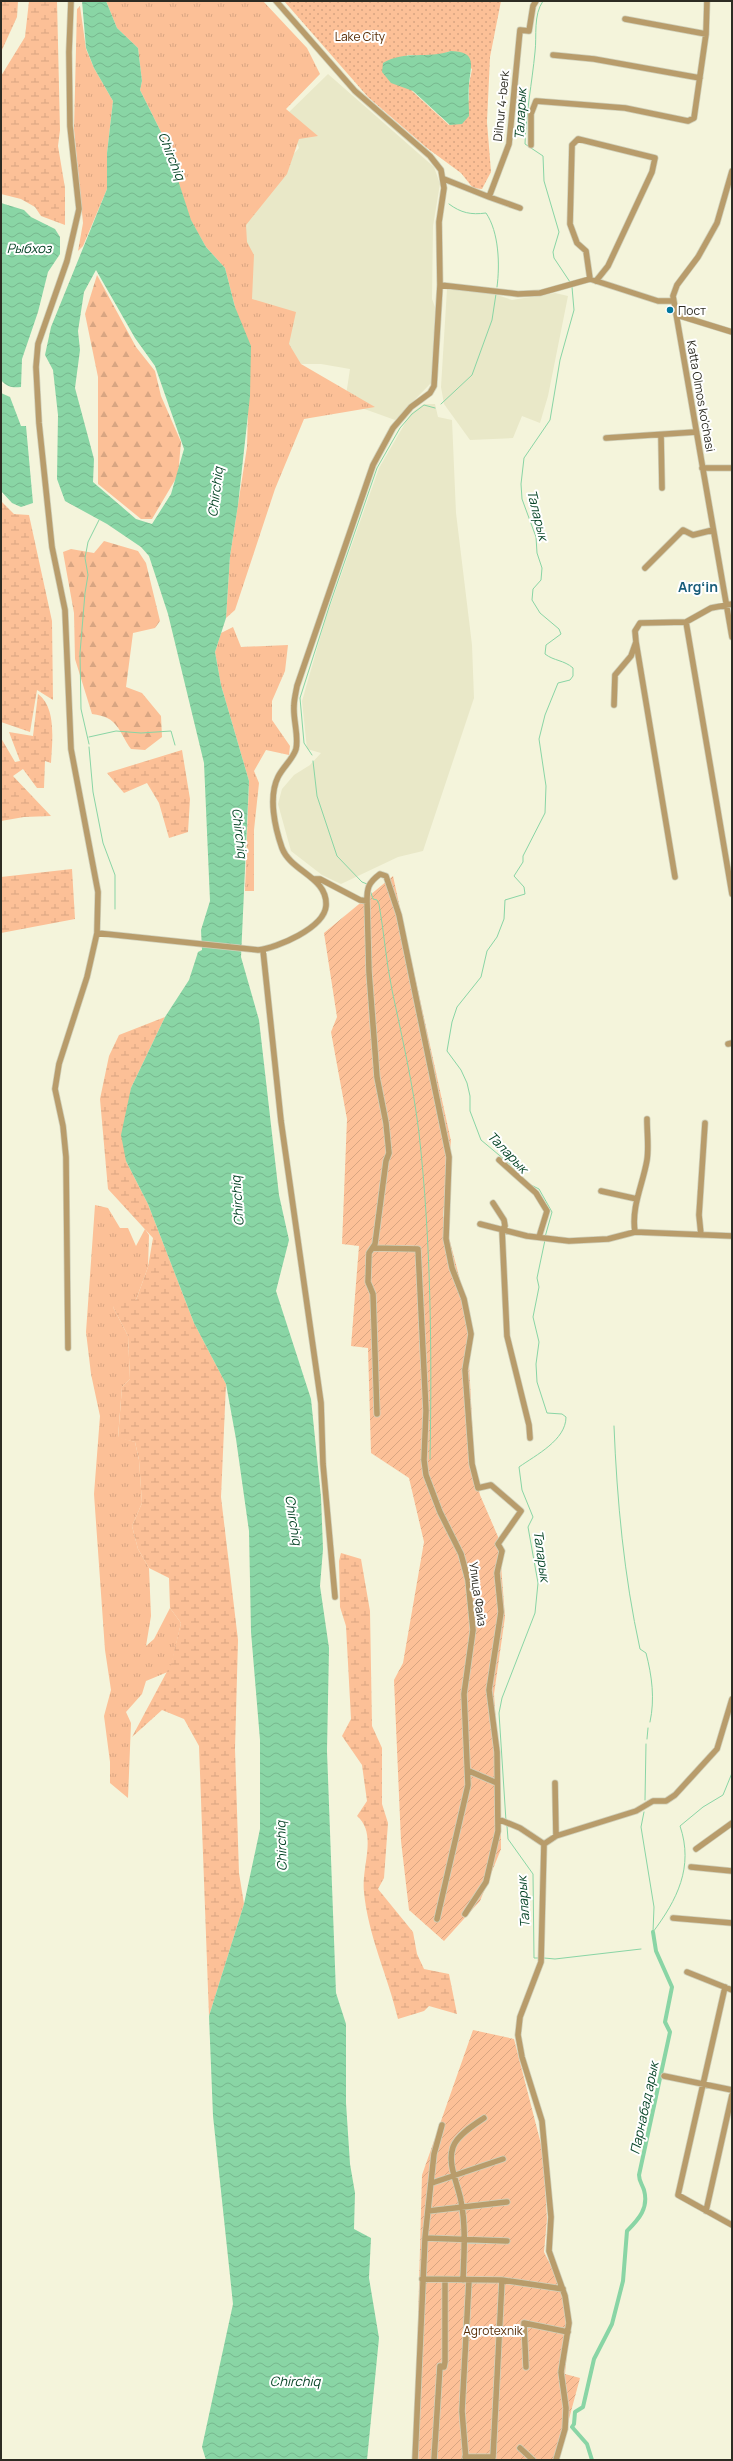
<svg xmlns="http://www.w3.org/2000/svg" width="733" height="2461" font-family="Manrope,sans-serif">
  <style>
    .built { fill: #e9e8c8 }
    .grass { fill: url(#grass-tufts) }
    .forest { fill: url(#forest-firs) }
    .wetland { fill: url(#wetland-marsh) }
    .park { fill: url(#park-dots); fill-rule: evenodd }
    .garden { fill: url(#garden-furrows) }
    .water { fill: url(#water-waves); fill-rule: evenodd }
    .lines { fill: none; stroke-linecap: round; stroke-linejoin: round }
    .stream { stroke: #89d5a5; stroke-width: 1 }
    .canal { stroke: #89d5a5; stroke-width: 4 }
    .minor-casing { stroke: #d0d0ba; stroke-width: 7 }
    .minor { stroke: #b89c6b; stroke-width: 5.5 }
    .poi-dot { fill: #0078a0; stroke: #fff; stroke-width: 1.5 }
    .labels { text-anchor: middle; dominant-baseline: central; stroke-width: 4; stroke-linejoin: round; paint-order: stroke }
    .park-label { font-size: 12px; fill: #572c05; stroke: #fff }
    .street-label { font-size: 12px; fill: #2d2c23; stroke: #fff }
    .poi-label { font-size: 12px; fill: #2d2c23; stroke: #fff; text-anchor: start }
    .water-label { font-size: 13px; font-style: italic; fill: #064426; stroke: #fff }
    .quarter-label { font-size: 14px; font-weight: bold; fill: #1a5e7b; stroke: #fff }
  </style>
  <defs>
    <pattern id="grass-tufts" width="24" height="20" patternUnits="userSpaceOnUse"><rect width="24" height="20" fill="#fcc097"/><path d="M3 7l-1-3M5 7V3M7 7l1-3M15 17l-1-3M17 17v-4M19 17l1-3" fill="none" stroke="#d8a582"/></pattern>
    <pattern id="forest-firs" width="22" height="20" patternUnits="userSpaceOnUse"><rect width="22" height="20" fill="#fcc097"/><path d="M5 1l3.5 6h-7zM16 11l3.5 6h-7z" fill="#d8a582"/></pattern>
    <pattern id="wetland-marsh" width="20" height="14" patternUnits="userSpaceOnUse"><rect width="20" height="14" fill="#fcc097"/><path d="M1 5h8M5 5V1M11 12h8M15 12V8" fill="none" stroke="#d8a582"/></pattern>
    <pattern id="park-dots" width="8" height="8" patternUnits="userSpaceOnUse"><rect width="8" height="8" fill="#fcc097"/><path d="M2 2h.1M6 6h.1" fill="none" stroke="#d8a582" stroke-width="1.8" stroke-linecap="round"/></pattern>
    <pattern id="garden-furrows" width="10" height="10" patternUnits="userSpaceOnUse"><rect width="10" height="10" fill="#fcc097"/><path d="M-1 1l2-2M0 10L10 0M9 11l2-2" fill="none" stroke="#d8a582"/></pattern>
    <pattern id="water-waves" width="16" height="10" patternUnits="userSpaceOnUse"><rect width="16" height="10" fill="#89d5a5"/><path d="M0 5q4-4 8 0t8 0" fill="none" stroke="#77b78e"/></pattern>
  </defs>
  <rect width="100%" height="100%" fill="#f4f4db"/>
  <path class="built" d="M328,74L434,167L440,184L433,226L432,299L435,307L432,382L395,420L345,402L350,369L321,364H291L251,375L241,212L299,148L286,115Z
    M447,289L485,291L512,300L555,293L568,296L548,396L540,423L522,416L513,438L470,440L444,404L441,387Z
    M424,404H435L438,417L452,420L456,513L472,645L474,698L423,851L398,857L341,884L322,875L291,851L278,804L282,789L294,775L310,765L321,753L307,749L302,701L325,621L379,468L411,413Z"/>
  <path class="grass" d="M106,1H263L307,48L320,74L286,109L318,136L299,139L287,174L246,225L247,242L254,255L252,299L296,312L289,344L301,364L375,407L304,419L275,489L235,610L226,618L230,556L247,447L248,412L235,307L225,268L206,247L190,219L165,140L140,90L142,81L138,48L117,28Z
    M80,6L86,49L94,68L113,101L107,153V189L83,246L78,251L83,223L74,129L77,9Z
    M233,627L241,647L288,645L285,671L272,701V720L290,746L289,755L266,750L254,771L259,783L254,830V891H245L249,781L221,685L215,652L221,633Z
    M95,1205L108,1208L120,1228H128L136,1246L145,1229L149,1235L148,1267L136,1300L113,1307L128,1336L130,1379L122,1387L118,1437L135,1442L139,1460L142,1503L132,1526L138,1549L149,1568L151,1616L146,1646L154,1639L170,1608L181,1623L170,1671L146,1681L142,1694L126,1712L131,1723L128,1798L110,1783V1762L104,1716L111,1690L105,1650L94,1494L100,1416L91,1374L86,1332Z"/>
  <path class="forest" d="M97,275L136,347L155,371L161,396L181,442L178,475L152,519H141L98,484V377L85,314Z
    M104,541L138,551L146,563L160,621L155,628L133,633L126,687L142,693L161,716L162,737L145,750L131,749C118,731 119,717 92,714L75,659L74,613L63,552L71,549L94,553Z"/>
  <path class="wetland" d="M1,1H18L17,17L1,52Z
    M29,1H57L60,130L58,146L65,188V225L41,216L35,207L21,199L1,194V76L25,37Z
    M1,501L14,514L29,515L52,621L53,700L37,690L30,732L1,722Z
    M38,694C57,708 52,742 51,763L45,761L44,788H37L23,769L13,776L51,816L24,817L1,821V738L15,762L20,761L9,732L33,736Z
    M182,750L190,799L188,832L169,838L159,803L147,783L124,793L107,773Z
    M72,869L75,919L1,933V877Z
    M165,1017L131,1088L126,1161L148,1204L194,1323L226,1384L221,1497L238,1640L235,1749L239,1873L244,1904L209,2016L199,1746L184,1719L162,1710L132,1737L171,1664L181,1623L170,1608L169,1578L149,1568L138,1549L132,1526L142,1503L139,1460L135,1442L118,1438L122,1387L130,1379L128,1336L113,1307L125,1294L136,1300L148,1267L153,1238L108,1189L100,1099L109,1056L119,1035Z
    M341,1553L361,1559L370,1611L372,1726L382,1748V1804L388,1823L384,1878L378,1889L413,1932L417,1954L424,1969L449,1974L457,2014L429,2006L424,2011L398,2019C388,1976 368,1936 364,1892C361,1867 378,1834 357,1816L367,1801L362,1765L342,1736L351,1719L346,1626L340,1607L339,1561Z"/>
  <path class="park" d="M284,1H501L490,57L487,122L491,172L482,189L473,188L461,173L427,148L368,97ZM451,51L472,69L469,85V100L449,125L412,91L407,55L437,56Z"/>
  <path class="garden" d="M393,876L451,1141L443,1215L474,1333L469,1363L475,1475L480,1495L499,1539L505,1617L494,1694L500,1781L501,1849L480,1901L444,1941L409,1910L401,1841L394,1680L403,1663L424,1542L409,1478L371,1453L368,1348L351,1346L359,1246L342,1244L347,1119L331,1032L337,1017L324,933Z
    M473,2030L514,2039L543,2152L547,2219L544,2252L560,2284L570,2323L565,2374L580,2378L558,2460H412L415,2431L422,2175Z"/>
  <path class="water" d="M82,1H106L117,28L138,48L142,81L140,90L165,140L191,220L206,247L225,268L235,307L251,346L250,396L238,505L230,556L226,618L215,652L221,685L249,781L241,957L259,1020L279,1195L289,1240L276,1291L311,1399L321,1497L323,1549L320,1586L329,1648L327,1751L336,1993L346,2024V2103L350,2164L355,2193L354,2229L371,2238L369,2278L379,2338L367,2460H206L202,2447L233,2304L213,2116L209,2016L244,1904L260,1829V1740L251,1632L249,1531L236,1439L226,1384L194,1323L148,1204L126,1161L121,1135L131,1088L165,1017L189,980L198,952L202,950L201,930L210,901L204,763L168,614L149,556L141,547L107,524L65,501L57,479L58,415L53,370L45,355L51,327L107,189V153L113,101L94,68L86,48ZM96,270L135,338L155,366L184,449L171,494L152,524L136,519L93,482L94,459L75,388L80,350L78,331L84,292Z
    M451,51C477,52 471,64 469,84C468,94 469,106 469,116L462,124L450,125L413,91L391,83L382,72L383,63C405,50 428,59 451,51Z
    M1,203L24,210L31,217L55,229L60,237V254L48,272L38,312L22,359L21,387C12,388 7,387 1,380Z
    M1,393L10,397L21,426H26L33,503L21,507L12,503L1,491Z"/>
  <g class="lines">
    <path class="stream" d="M543,1C533,15 537,36 535,52C532,83 526,113 525,144L543,156L544,181L559,232L553,252L554,258L570,282
      M449,204C461,213 471,215 486,213C499,232 500,265 497,287
      M441,404L472,375L492,320L496,294
      M89,737L116,731L141,733L171,731L175,745
      M89,744L81,709L80,653L85,593L88,575L85,558L88,542L99,520
      M89,747L93,792L103,843L115,875V909
      M312,755L304,743L300,698L330,604L377,468L400,428L412,414L424,405L435,408
      M313,761L317,796L337,856L362,882L367,884
      M370,890L373,899L377,900L379,904C384,932 386,961 392,990C402,1037 413,1084 419,1133C431,1240 432,1350 430,1459
      M516,1171L511,1165L481,1140L470,1111V1096L467,1083L461,1070L447,1051L452,1022L457,1007L481,977L487,951L497,937L504,919L505,900L525,894L524,887L514,876L523,862V856L545,813L546,786L539,739L545,715L558,683L570,680L573,676V668C564,660 554,661 545,654L546,645L561,634L559,629L540,613L532,600L533,589L541,580L542,568L537,553L536,537L522,499L521,484L524,458L550,420L560,360L574,310L572,287
      M531,1185L539,1189L552,1212L545,1237
      M614,1426C617,1501 624,1576 640,1649L646,1653C652,1676 655,1699 650,1722
      M647,1739L648,1728
      M645,1800L646,1744
      M644,1812L641,1827L654,1907L653,1932
      M506,1821L499,1713L502,1698L535,1613L538,1583L528,1527L533,1517L522,1490L519,1467C536,1455 566,1440 566,1417L562,1414L547,1413L537,1382L536,1364L539,1342L533,1317L539,1287L537,1278L545,1240
      M507,1826L508,1839L533,1874L534,1958H538
      M653,1932C677,1900 694,1867 680,1826L703,1807L723,1795L732,1773
      M544,1958L555,1959L641,1949"/>
    <path class="canal" d="M592,2460L587,2444L572,2427L574,2424L575,2412L583,2407L594,2359L612,2324L623,2281L627,2231C639,2219 649,2208 644,2190C642,2184 639,2181 639,2175L670,2032L665,2022L672,1987L656,1951L653,1932"/>
    <g class="minor-casing">
      <path id="minor" d="M625,19L706,34
        M553,55L594,59L700,78
        M531,145V114L536,101L625,108L688,121L694,118L706,34L707,1
        M732,171L717,223L698,257L677,285L673,296L732,637
        M444,179L489,197L509,144L520,30L529,31L533,6L536,1
        M489,197L520,208
        M590,279L586,251L577,243L570,224L572,145L578,139L655,158L652,172L608,266L596,281
        M440,285L518,294L540,293L590,279L658,301H673
        M677,315L732,332
        M661,435L662,488
        M606,438L696,432
        M702,468H732
        M645,568L683,530L693,535L713,530
        M686,622L732,894
        M636,642L675,877
        M614,705L615,675L631,656L636,642L635,631L640,623L686,622L711,608L732,604
        M314,879H320L360,900L367,901C367,888 368,883 380,874L386,876L399,915L449,1157L446,1239L452,1268L464,1299L471,1334L465,1370L472,1464L478,1488L491,1485L521,1511L498,1544L502,1551L497,1573L501,1612L489,1690L497,1752L498,1831L486,1882L465,1914
        M367,901L369,972L377,1077L386,1123L389,1153L386,1161L375,1244L369,1253L368,1282L373,1294L377,1414
        M97,933L258,950C277,948 324,928 326,906C328,877 291,872 282,848C275,828 268,797 278,777C283,767 293,759 296,749C299,736 293,720 294,706C294,699 296,692 297,686L373,465L393,428L411,407L430,393L434,386L440,285L439,222L444,188L441,170L430,156L355,91L276,1
        M263,950L281,1121L321,1403L323,1464L335,1597
        M728,1044L732,1043
        M499,1160L536,1193L547,1211L539,1237
        M601,1191L637,1199
        M493,1203L504,1220L505,1226L502,1230L507,1336L529,1425L530,1438
        M480,1224L527,1236L569,1241L608,1239L635,1232L732,1236
        M635,1232C631,1207 643,1184 647,1160C649,1147 647,1133 647,1119
        M701,1235L699,1215L705,1123
        M373,1248L418,1249L426,1411L424,1460L426,1475L440,1512L461,1554L468,1580L473,1630L464,1694L468,1785L437,1919
        M68,1348L66,1157L63,1126L55,1089L59,1064L87,977L97,933L98,892L71,749L65,610L52,547L39,423L36,367L38,344L67,261L79,209L70,126L69,52L71,1
        M469,1771L497,1783
        M555,1783L556,1836
        M498,1819L520,1828L544,1844L541,1962L520,2017L518,2035L522,2057L542,2121L551,2217L549,2251L565,2296L569,2323L561,2372L566,2408L565,2429L556,2460
        M544,1844L556,1836L636,1811L653,1801H666L675,1795L717,1749L732,1699
        M696,1849L732,1823
        M691,1867L732,1871
        M673,1918L732,1923
        M687,1972L732,1990
        M725,1987L678,2195L732,2225
        M664,2076L732,2090
        M432,2183L503,2159
        M428,2211L507,2202
        M706,2211L732,2095
        M425,2238L507,2241
        M422,2279L502,2280L563,2289
        M463,2280C464,2254 466,2226 461,2201C458,2184 447,2164 453,2147C457,2135 475,2124 484,2118
        M526,2367L524,2323L568,2332
        M520,2448L533,2460
        M465,2457H493L502,2280
        M415,2460L425,2238L434,2154L442,2125
        M434,2460L440,2366L444,2367L445,2362V2280
        M466,2460L462,2411L469,2280"/>
    </g>
    <use href="#minor" class="minor"/>
  </g>
  <circle class="poi-dot" cx="670" cy="310" r="4"/>
  <g class="labels">
    <g class="park-label">
      <text x="360" y="36">Lake City</text>
      <text x="493" y="2330">Agrotexnik</text>
    </g>
    <g class="street-label">
      <text transform="translate(501 106) rotate(-84)">Dilnur 4-berk</text>
      <text transform="translate(701 396) rotate(80)">Katta Olmos ko'chasi</text>
      <text transform="translate(478 1594) rotate(82)">Улица Файз</text>
    </g>
    <g class="poi-label">
      <text x="678" y="310">Пост</text>
    </g>
    <g class="water-label">
      <text transform="translate(520 114) rotate(-87)">Таларык</text>
      <text transform="translate(172 156) rotate(68)">Chirchiq</text>
      <text x="29" y="248">Рыбхоз</text>
      <text transform="translate(215 492) rotate(-83)">Chirchiq</text>
      <text transform="translate(538 515) rotate(76)">Таларык</text>
      <text transform="translate(240 833) rotate(83)">Chirchiq</text>
      <text transform="translate(508 1152) rotate(46)">Таларык</text>
      <text transform="translate(237 1201) rotate(-94)">Chirchiq</text>
      <text transform="translate(294 1520) rotate(81)">Chirchiq</text>
      <text transform="translate(542 1556) rotate(82)">Таларык</text>
      <text transform="translate(281 1846) rotate(-92)">Chirchiq</text>
      <text transform="translate(523 1902) rotate(-94)">Таларык</text>
      <text transform="translate(644 2108) rotate(-78)">Парнабад арык</text>
      <text x="295" y="2381">Chirchiq</text>
    </g>
    <g class="quarter-label">
      <text x="698" y="586">Argʻin</text>
    </g>
  </g>
  <rect width="733" height="2461" fill="none" stroke="#2d2c23" stroke-width="4"/>
</svg>
